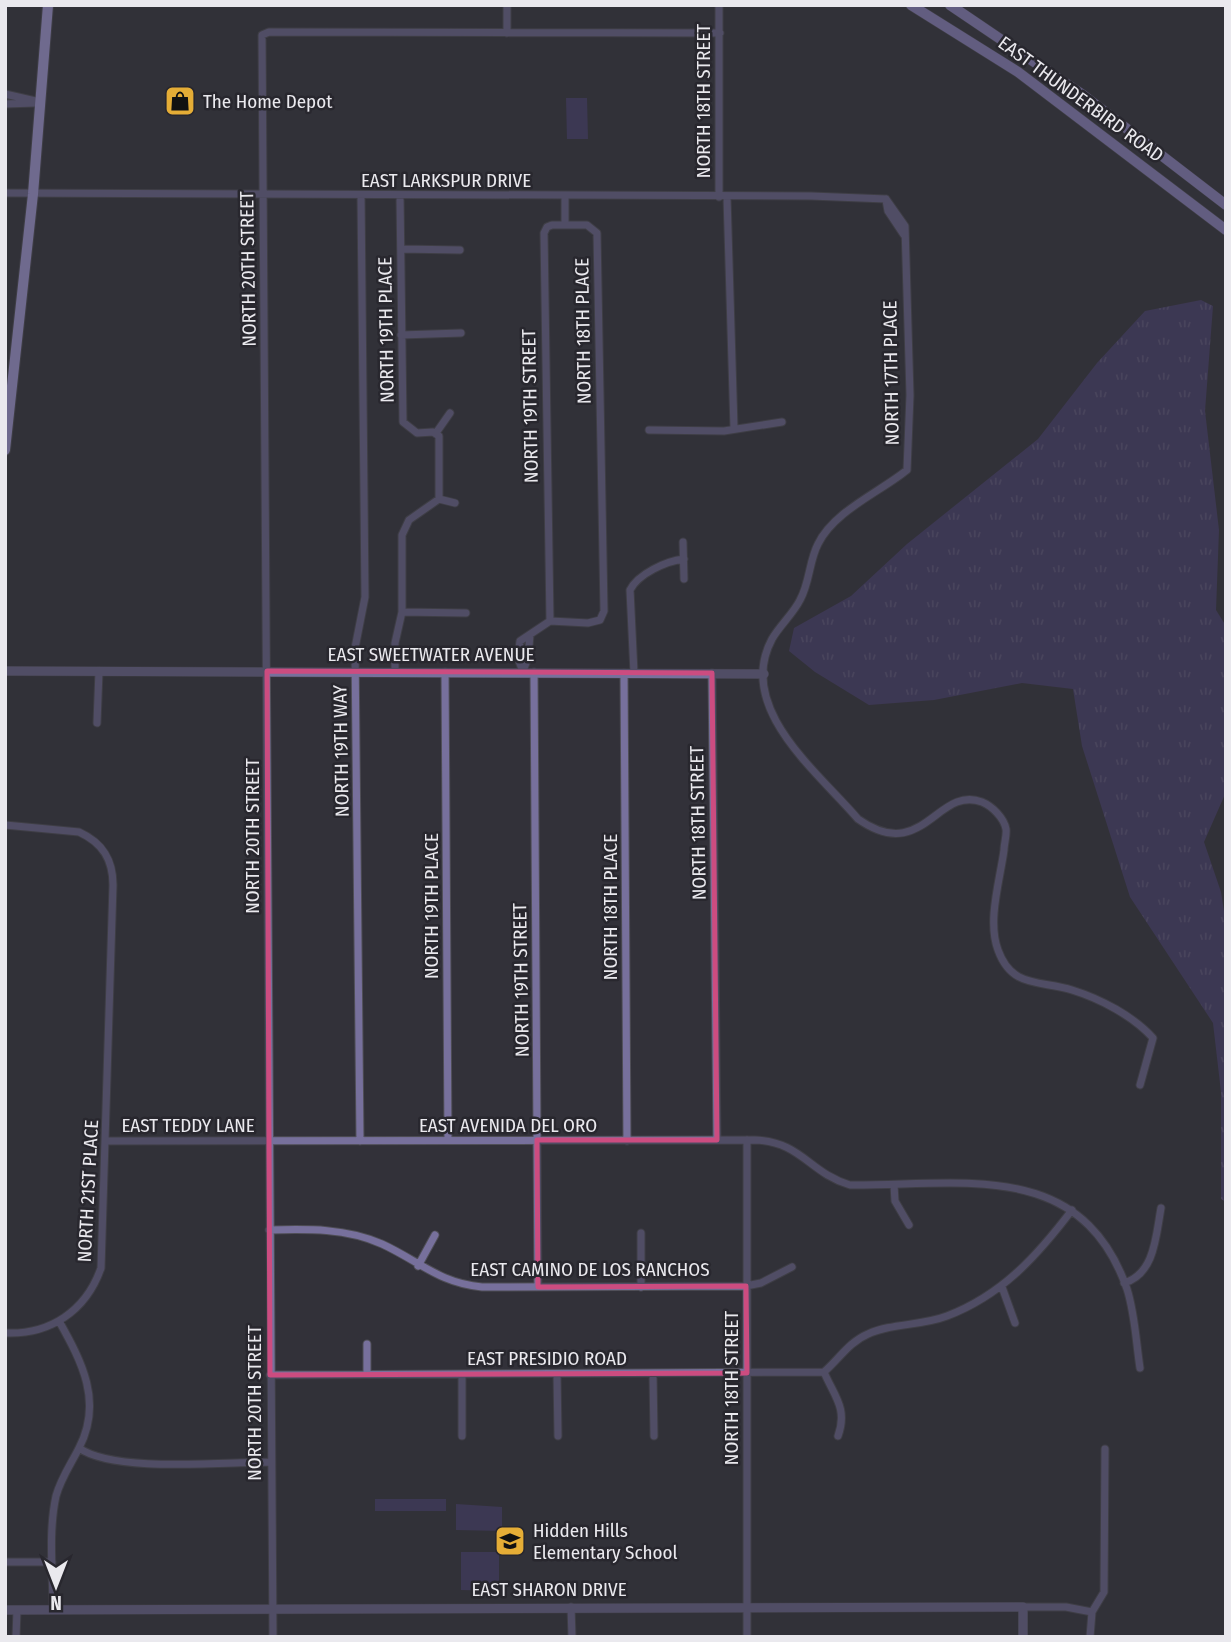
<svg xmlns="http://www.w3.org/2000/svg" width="1231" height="1642" font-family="'Fira Sans Condensed',sans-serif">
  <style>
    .grass { fill: url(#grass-tufts) }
    .park { fill: #4b4073 }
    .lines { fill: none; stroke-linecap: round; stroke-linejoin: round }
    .minor-casing { stroke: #4f4e56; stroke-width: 9 }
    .tertiary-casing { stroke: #4f4e56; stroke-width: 10 }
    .secondary-casing { stroke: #4f4e56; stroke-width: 11 }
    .primary-casing { stroke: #4f4e56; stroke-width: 12 }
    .minor { stroke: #77709c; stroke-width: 7 }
    .tertiary { stroke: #77709c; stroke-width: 9 }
    .secondary { stroke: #9e92d7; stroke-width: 10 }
    .primary { stroke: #bbaff7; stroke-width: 10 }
    .marked { fill: none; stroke: #cc4c80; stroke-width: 5; stroke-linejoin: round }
    .labels { text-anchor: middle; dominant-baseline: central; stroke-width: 5; stroke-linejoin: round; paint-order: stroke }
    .street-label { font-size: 19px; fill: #eae9ee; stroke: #28272e }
    .poi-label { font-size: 19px; fill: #eae9ee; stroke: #28272e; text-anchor: start }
  </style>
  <defs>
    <pattern id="grass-tufts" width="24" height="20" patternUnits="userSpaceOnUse" patternTransform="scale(1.75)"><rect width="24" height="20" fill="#4b4073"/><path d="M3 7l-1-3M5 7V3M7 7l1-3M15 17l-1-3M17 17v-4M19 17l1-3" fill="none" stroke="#655c87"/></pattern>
  </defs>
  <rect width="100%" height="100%" fill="#323139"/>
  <path class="grass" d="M1201,300L1213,306L1205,411L1219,530L1216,610L1226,626V792L1204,842L1221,892L1226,924V1202L1221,1199V1092L1213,1023L1130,897L1082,746L1073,689L1022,683L934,700L869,705L815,672L789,651L794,628L851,596L907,544L1038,439L1097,363L1145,311Z"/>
  <path class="park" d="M566,98H587L588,139H567Z
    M375,1499H446V1511H375Z
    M456,1504L502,1507V1531L456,1530Z
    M461,1552H499V1591L461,1590Z"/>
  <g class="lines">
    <g class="minor-casing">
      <path id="minor" d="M507,5V33
        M5,94L40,102
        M5,104L35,103
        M5,193L811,196L886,199
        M565,196V224
        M719,197V5
        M727,197L734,428
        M886,199L905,226L910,395L907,470C880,492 834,511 818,544C809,561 810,582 800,600C793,614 780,625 772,639C735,708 818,772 858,819C923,865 937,785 982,802C992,806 1004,818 1006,829C1007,835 1004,844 1004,850C1000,880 987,921 998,950C1012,989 1041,980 1072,990C1101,999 1133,1016 1153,1038L1140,1085
        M886,200L888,211L904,235
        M401,249L460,250
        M401,335L461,333
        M649,430L724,431L782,422
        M436,433L450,413
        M439,499L455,503
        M683,542L684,579
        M402,612L466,613
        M395,671V643L402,612V535L409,520L439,499V436L433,432L417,433L403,422L400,196
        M523,671L528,658L530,635
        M445,672L448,1140
        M523,672L518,658L520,641L550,621L544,233L547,227L552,225H587L597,233L604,611L600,620L588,623L550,621
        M534,672L538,1287
        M624,673L627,1141
        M634,673L630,590C638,574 666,561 684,559
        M712,673L717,1140
        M97,723L99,671
        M5,825L79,832C103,843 113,860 113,885L101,1268C86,1311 50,1335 5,1333
        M747,1140V1637
        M107,1141L755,1140C802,1142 809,1173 850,1185C960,1186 1081,1157 1127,1289C1135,1314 1136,1342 1140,1368
        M360,1141L355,648L365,597L361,195
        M894,1185L895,1201L909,1225
        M269,1230C308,1229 346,1228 382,1244C419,1261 439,1283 482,1287L746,1286L761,1283L792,1267
        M418,1266L435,1235
        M1124,1283C1155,1274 1156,1235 1161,1208
        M641,1287V1233
        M1002,1287L1015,1323
        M824,1372C839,1359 849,1342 868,1334C892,1323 921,1326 947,1316C1002,1295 1037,1256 1072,1210
        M824,1372C834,1396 848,1408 838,1436
        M367,1374V1344
        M557,1374L558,1436
        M653,1374L654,1436
        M270,1375L824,1372
        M462,1436V1374
        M79,1448C114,1473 224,1462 270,1462
        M5,1562H52
        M571,1607L572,1637
        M1023,1607H1066L1092,1612
        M53,1610C53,1572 48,1533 56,1496C61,1478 71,1464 79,1448C103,1402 82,1362 59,1321
        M16,1637L17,1610
        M273,1637L262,35L269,32L720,33
        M1090,1637L1092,1612L1104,1592L1105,1449"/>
    </g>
    <g class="tertiary-casing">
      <path id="tertiary" d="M5,671L764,674
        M5,1610L1023,1607V1637"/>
    </g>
    <g class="secondary-casing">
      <path id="secondary" d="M911,5L1018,72L1226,230
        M950,5L1083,95L1226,205"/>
    </g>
    <g class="primary-casing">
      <path id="primary" d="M5,450L33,194L48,5"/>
    </g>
    <use href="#minor" class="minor"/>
    <use href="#tertiary" class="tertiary"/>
    <use href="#secondary" class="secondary"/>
    <use href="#primary" class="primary"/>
  </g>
  <path d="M0 0H1231V1642H0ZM267,671L712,673L717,1140H537L538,1287L746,1286L747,1373L270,1375Z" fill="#323139" fill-opacity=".55" fill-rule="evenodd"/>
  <path class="marked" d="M267,671L712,673L717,1140H537L538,1287L746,1286L747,1373L270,1375Z"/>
  <defs>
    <g id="shop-square" transform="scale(1.575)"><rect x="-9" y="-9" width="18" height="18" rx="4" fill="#e5ad36" stroke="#28272e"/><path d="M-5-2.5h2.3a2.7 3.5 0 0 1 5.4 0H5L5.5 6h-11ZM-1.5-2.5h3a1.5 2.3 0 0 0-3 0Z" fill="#111"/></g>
    <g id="school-square" transform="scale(1.575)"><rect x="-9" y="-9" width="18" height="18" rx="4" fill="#e5ad36" stroke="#28272e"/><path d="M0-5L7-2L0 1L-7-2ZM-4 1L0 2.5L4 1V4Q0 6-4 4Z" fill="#111"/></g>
  </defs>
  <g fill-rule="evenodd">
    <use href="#shop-square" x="180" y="101"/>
    <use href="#school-square" x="510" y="1541"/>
  </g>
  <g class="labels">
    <g class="street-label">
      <text transform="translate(1081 99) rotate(36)">EAST THUNDERBIRD ROAD</text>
      <text transform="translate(703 101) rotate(-90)">NORTH 18TH STREET</text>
      <text x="446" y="180">EAST LARKSPUR DRIVE</text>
      <text transform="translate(248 269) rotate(-91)">NORTH 20TH STREET</text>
      <text transform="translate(386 330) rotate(-91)">NORTH 19TH PLACE</text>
      <text transform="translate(583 331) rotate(-91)">NORTH 18TH PLACE</text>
      <text transform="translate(891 373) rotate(-91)">NORTH 17TH PLACE</text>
      <text transform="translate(530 406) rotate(-91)">NORTH 19TH STREET</text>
      <text x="431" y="654">EAST SWEETWATER AVENUE</text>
      <text transform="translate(341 751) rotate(-91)">NORTH 19TH WAY</text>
      <text transform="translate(698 823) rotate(-91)">NORTH 18TH STREET</text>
      <text transform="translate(252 836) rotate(-90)">NORTH 20TH STREET</text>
      <text transform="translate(431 906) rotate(-90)">NORTH 19TH PLACE</text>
      <text transform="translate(610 907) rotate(-90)">NORTH 18TH PLACE</text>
      <text transform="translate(521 980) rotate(-91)">NORTH 19TH STREET</text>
      <text x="188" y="1125">EAST TEDDY LANE</text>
      <text x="508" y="1125">EAST AVENIDA DEL ORO</text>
      <text transform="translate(88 1191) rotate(-87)">NORTH 21ST PLACE</text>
      <text x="590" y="1269">EAST CAMINO DE LOS RANCHOS</text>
      <text x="547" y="1358">EAST PRESIDIO ROAD</text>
      <text transform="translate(731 1388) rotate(-90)">NORTH 18TH STREET</text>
      <text transform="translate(254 1403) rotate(-90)">NORTH 20TH STREET</text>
      <text x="549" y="1589">EAST SHARON DRIVE</text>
    </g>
    <g class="poi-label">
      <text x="203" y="101">The Home Depot</text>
      <text x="533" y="1530">Hidden Hills<tspan x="533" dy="22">Elementary School</tspan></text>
    </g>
  </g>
  <rect width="1231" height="1642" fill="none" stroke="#eae9ee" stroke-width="14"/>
  <g transform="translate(56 1586) rotate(180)" stroke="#28272e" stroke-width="5" paint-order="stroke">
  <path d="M0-5L12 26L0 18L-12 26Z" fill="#eae9ee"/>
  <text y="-10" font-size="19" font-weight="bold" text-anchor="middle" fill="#eae9ee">N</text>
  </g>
</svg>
